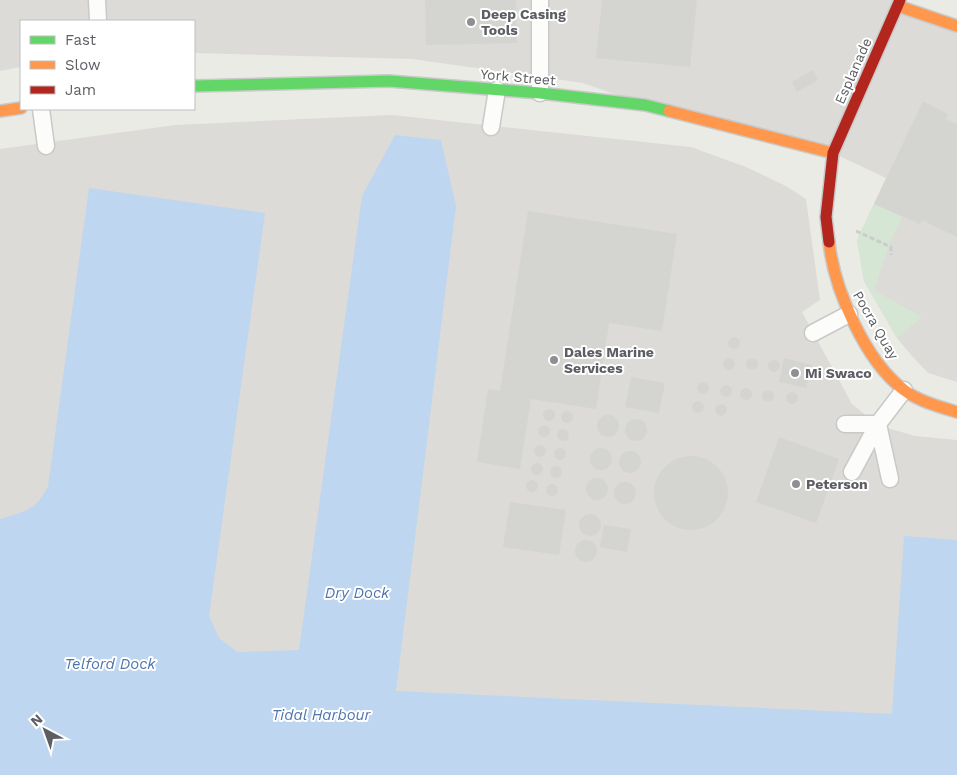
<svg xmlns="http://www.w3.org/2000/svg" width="957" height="775" font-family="'Work Sans',sans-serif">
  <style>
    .industrial { fill: #dcdbd7 }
    .green { fill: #d5e6d4 }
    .water { fill: #bed6f0 }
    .building { fill: #d4d4d1 }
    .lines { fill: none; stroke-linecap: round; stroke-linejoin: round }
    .lane-casing { stroke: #c8c9c8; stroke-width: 19 }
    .fast-casing { stroke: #c9c9c9; stroke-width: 14 }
    .slow-casing { stroke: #c9c9c9; stroke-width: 14 }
    .jam-casing { stroke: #c9c9c9; stroke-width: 14 }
    .path { stroke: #cacdcc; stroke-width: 3; stroke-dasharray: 5 2.5; stroke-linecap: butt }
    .lane { stroke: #fcfcfb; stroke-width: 16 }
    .fast { stroke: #63d668; stroke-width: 11 }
    .slow { stroke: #ff974d; stroke-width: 11 }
    .jam { stroke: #b3261e; stroke-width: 11 }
    .poi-dot { fill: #8e8f91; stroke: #fff; stroke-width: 2 }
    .labels { text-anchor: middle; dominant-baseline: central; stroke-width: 4; stroke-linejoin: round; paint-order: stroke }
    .poi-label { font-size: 14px; font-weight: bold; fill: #5c5e63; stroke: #fff; text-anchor: start }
    .street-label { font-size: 14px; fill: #5c5e63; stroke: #fff }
    .water-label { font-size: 15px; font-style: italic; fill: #4e73ad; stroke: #fff }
  </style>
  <rect width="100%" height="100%" fill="#ebebe6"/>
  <path class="industrial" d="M0,0H900L957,26V382L928,373L912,356L897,338L864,281L857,240L886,178L833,153L645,105L583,83L412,59L194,53V21H21V67L0,71Z
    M392,115L691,147L746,167L786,186L806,199L820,300L802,312L852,404L878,425L915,436L957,440V775H0V149L175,125Z"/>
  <path class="green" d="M874,204L902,217L889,245L874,290L922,317L897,338L864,281L857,240Z"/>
  <path class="water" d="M395,135L441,140L456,206L396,691L892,714L904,536L957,540V775H0V519C25,511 36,511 48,486L89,188L265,213L209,616L219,638L237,652L299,650L362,196Z"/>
  <path class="building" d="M425,0H516L517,43L426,45Z
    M602,0H697L690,67L596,58Z
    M813,70L818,80L797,92L792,82Z
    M923,101L948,114L946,119L957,124V237L922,220L920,224L874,204Z
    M528,211L677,234L662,331L609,323L596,409L531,399L520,469L477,462L488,389L500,391Z
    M728 343a6 6 0 1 1 12 0a6 6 0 1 1-12 0Z
    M723 364a6 6 0 1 1 12 0a6 6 0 1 1-12 0Z
    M746 364a6 6 0 1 1 12 0a6 6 0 1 1-12 0Z
    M784,358L812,365L806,388L779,382Z
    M768 366a6 6 0 1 1 12 0a6 6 0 1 1-12 0Z
    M631,377L665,383L659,413L625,407Z
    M697 388a6 6 0 1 1 12 0a6 6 0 1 1-12 0Z
    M720 391a6 6 0 1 1 12 0a6 6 0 1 1-12 0Z
    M740 394a6 6 0 1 1 12 0a6 6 0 1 1-12 0Z
    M762 396a6 6 0 1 1 12 0a6 6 0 1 1-12 0Z
    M786 398a6 6 0 1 1 12 0a6 6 0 1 1-12 0Z
    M692 407a6 6 0 1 1 12 0a6 6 0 1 1-12 0Z
    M715 410a6 6 0 1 1 12 0a6 6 0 1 1-12 0Z
    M543 415a6 6 0 1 1 12 0a6 6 0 1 1-12 0Z
    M561 417a6 6 0 1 1 12 0a6 6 0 1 1-12 0Z
    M597 426a11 11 0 1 1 22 0a11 11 0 1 1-22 0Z
    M625 430a11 11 0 1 1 22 0a11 11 0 1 1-22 0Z
    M538 431a6 6 0 1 1 12 0a6 6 0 1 1-12 0Z
    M557 435a6 6 0 1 1 12 0a6 6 0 1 1-12 0Z
    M779,437L839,459L816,523L756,502Z
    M534 451a6 6 0 1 1 12 0a6 6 0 1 1-12 0Z
    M554 454a6 6 0 1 1 12 0a6 6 0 1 1-12 0Z
    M590 459a11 11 0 1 1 22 0a11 11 0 1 1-22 0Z
    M619 462a11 11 0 1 1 22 0a11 11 0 1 1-22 0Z
    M654 493a37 37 0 1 1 74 0a37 37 0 1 1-74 0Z
    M531 469a6 6 0 1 1 12 0a6 6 0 1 1-12 0Z
    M550 472a6 6 0 1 1 12 0a6 6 0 1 1-12 0Z
    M586 489a11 11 0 1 1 22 0a11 11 0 1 1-22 0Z
    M526 486a6 6 0 1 1 12 0a6 6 0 1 1-12 0Z
    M614 493a11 11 0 1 1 22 0a11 11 0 1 1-22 0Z
    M546 490a6 6 0 1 1 12 0a6 6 0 1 1-12 0Z
    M510,502L566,510L559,555L503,547Z
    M579 525a11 11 0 1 1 22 0a11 11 0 1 1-22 0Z
    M604,525L631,529L627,552L600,547Z
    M575 551a11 11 0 1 1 22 0a11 11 0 1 1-22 0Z"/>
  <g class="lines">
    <g class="lane-casing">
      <path id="lane" d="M97,0L98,21
        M540,93V0
        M41,109L46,146
        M491,127L497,90
        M813,333L849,314
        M845,424H878L890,479
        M852,472L878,424L904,390"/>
    </g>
    <g class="fast-casing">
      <path id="fast" d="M194,86L389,81L540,93L645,105L669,111"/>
    </g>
    <g class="slow-casing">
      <path id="slow" d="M898,6L957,26
        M0,111L21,108
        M669,111L833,153
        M829,242C834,289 865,361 904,390C918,401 940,407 957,412"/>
    </g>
    <g class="jam-casing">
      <path id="jam" d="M829,242L826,217L833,153L900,0"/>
    </g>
    <path class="path" d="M856,231L891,247V255"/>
    <use href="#lane" class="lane"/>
    <use href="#fast" class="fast"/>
    <use href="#slow" class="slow"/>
    <use href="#jam" class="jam"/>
  </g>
  <g class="poi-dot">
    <circle cx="471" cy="22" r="5"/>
    <circle cx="554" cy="360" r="5"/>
    <circle cx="795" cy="373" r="5"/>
    <circle cx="796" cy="484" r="5"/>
  </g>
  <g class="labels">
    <g class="poi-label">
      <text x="481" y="14">Deep Casing<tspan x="481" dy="16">Tools</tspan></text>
      <text x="564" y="352">Dales Marine<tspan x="564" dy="16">Services</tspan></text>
      <text x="805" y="373">Mi Swaco</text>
      <text x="806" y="484">Peterson</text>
    </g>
    <g class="street-label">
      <text transform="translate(853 71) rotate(-66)">Esplanade</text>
      <text transform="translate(518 77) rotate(5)">York Street</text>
      <text transform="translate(876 325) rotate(60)">Pocra Quay</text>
    </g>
    <g class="water-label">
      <text x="357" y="593">Dry Dock</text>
      <text x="110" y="664">Telford Dock</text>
      <text x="321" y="715">Tidal Harbour</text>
    </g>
  </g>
  <rect x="20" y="20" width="175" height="90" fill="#ffffff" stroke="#bebfc1"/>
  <rect x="30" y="36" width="25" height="8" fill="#63d668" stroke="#bebfc1"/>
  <text x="65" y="45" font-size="15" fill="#5c5e63">Fast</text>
  <rect x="30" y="61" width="25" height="8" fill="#ff974d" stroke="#bebfc1"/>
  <text x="65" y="70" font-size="15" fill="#5c5e63">Slow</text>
  <rect x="30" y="86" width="25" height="8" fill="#b3261e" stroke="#bebfc1"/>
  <text x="65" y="95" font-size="15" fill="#5c5e63">Jam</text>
  <g transform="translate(45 730) rotate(319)" stroke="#ffffff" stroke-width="4" paint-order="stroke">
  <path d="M0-4L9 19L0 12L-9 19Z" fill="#5c5e63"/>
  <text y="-8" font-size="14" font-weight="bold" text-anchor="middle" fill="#5c5e63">N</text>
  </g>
</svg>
